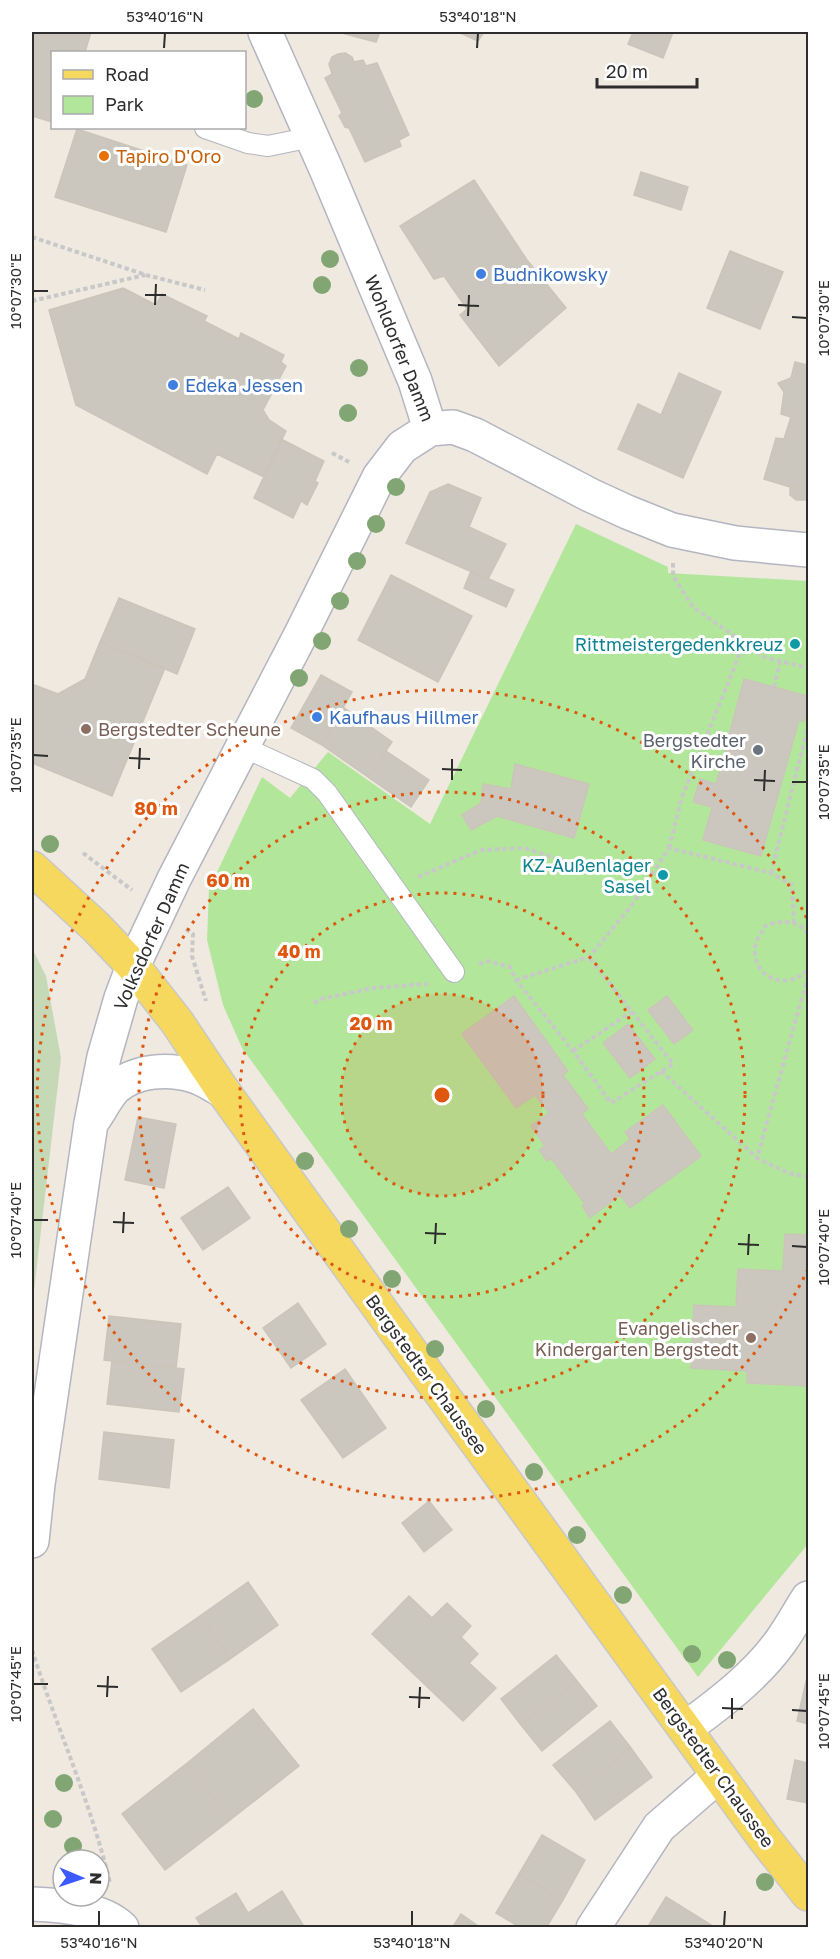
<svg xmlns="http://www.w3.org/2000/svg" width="840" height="1959" font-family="'Golos Text',sans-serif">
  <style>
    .green { fill: #b2e79b }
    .cemetery { fill: #c6d9b6 }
    .building { fill: #cbc7be; stroke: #cbc5b9; stroke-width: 1.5 }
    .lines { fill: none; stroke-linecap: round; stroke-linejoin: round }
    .lane-casing { stroke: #b3b5c1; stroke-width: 22 }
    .street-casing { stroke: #b3b5c1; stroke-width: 36 }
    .secondary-casing { stroke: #b3b5c1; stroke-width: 36 }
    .primary-casing { stroke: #c8c8c8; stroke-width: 36 }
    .path { stroke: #c8c8c8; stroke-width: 4; stroke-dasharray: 4.5 3; stroke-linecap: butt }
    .lane { stroke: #fff; stroke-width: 20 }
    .street { stroke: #fff; stroke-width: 33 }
    .secondary { stroke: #fff; stroke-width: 33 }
    .primary { stroke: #f6d85e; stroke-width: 33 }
    .tree { fill: #81a673 }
    .ticks { fill: none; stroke: #2d2d2d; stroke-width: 2 }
    .ring { fill: none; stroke: #df570e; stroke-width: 3; stroke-dasharray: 3 6 }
    .food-dot { fill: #e8710a; stroke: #fff; stroke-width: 2 }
    .shop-dot { fill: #3f7fe0; stroke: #fff; stroke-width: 2 }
    .culture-dot { fill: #0f9aa8; stroke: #fff; stroke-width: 2 }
    .education-dot { fill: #8d6e63; stroke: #fff; stroke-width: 2 }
    .worship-dot { fill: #6b7280; stroke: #fff; stroke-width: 2 }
    .labels { text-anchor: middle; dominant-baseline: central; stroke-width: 6; stroke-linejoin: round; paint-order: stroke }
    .food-label { font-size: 18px; fill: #c56008; stroke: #fff; text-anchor: start }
    .shop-label { font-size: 18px; fill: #366cbe; stroke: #fff; text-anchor: start }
    .street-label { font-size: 18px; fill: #2d2d2d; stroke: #fff }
    .culture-label { font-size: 18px; fill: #0d838f; stroke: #fff; text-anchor: end }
    .education-label { font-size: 18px; fill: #785e54; stroke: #fff; text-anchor: start }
    .worship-label { font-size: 18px; fill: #5b616d; stroke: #fff; text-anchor: end }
    .centre { fill: #df570e; stroke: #fff; stroke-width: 3 }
    .ring-label { font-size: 18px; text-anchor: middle; font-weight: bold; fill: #df570e; stroke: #fff; stroke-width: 6; stroke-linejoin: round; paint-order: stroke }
    .neatline { fill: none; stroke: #2d2d2d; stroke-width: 2 }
    .ticks-label { font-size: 15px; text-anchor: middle; fill: #2d2d2d }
  </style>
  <rect width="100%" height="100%" fill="#efe9e0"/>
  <path class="green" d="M576,524L668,567V573L808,581V1544L698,1677L242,1048L223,1005L207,940L209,889L262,777L290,798L328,752L430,824Z"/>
  <path class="cemetery" d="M32,948L46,976L61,1058L32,1308Z"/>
  <path class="building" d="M32,32H91L85,52H52V122L32,116Z
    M338,32H380L376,42Z
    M458,32H484L478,41Z
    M633,32H673L663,58L628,44Z
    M345,53L352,57L354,62L363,60L366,66L377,63L409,135L399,140L401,146L365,162L349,128L345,127L339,116L342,113L325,78L332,74L329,64L332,57L338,54Z
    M77,129L187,165L166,232L55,197Z
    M641,172L688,187L681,210L634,195Z
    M474,180L527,260L566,308L499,366L460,315L467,309L444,276L434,279L400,226Z
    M730,251L783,272L760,329L707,308Z
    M123,288L156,305L162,294L207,316L204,321L239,339L241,333L284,355L281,362L286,366L263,410L269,420L286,431L264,477L217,454L207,474L76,405L49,310Z
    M795,362L808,365V494L806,500H796L790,495V487L764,479L776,438L784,439L791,417L781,414L784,392L778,383L791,378Z
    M679,373L721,392L683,478L618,449L638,404L661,415Z
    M281,439L324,461L315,481L318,483L307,505L301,501L293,518L254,498Z
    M448,484L481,498L469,527L506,544L488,579L406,543L430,492Z
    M471,571L514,590L506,607L464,588Z
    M391,575L472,616L438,682L358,640Z
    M119,598L195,629L177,674L100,642Z
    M100,642L165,668L112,796L32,763V684L58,694L85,679Z
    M321,675L352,692L322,745L291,728Z
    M744,679L808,696V705L804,722L799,720L761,856L703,840L712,807L693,802L700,779L716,784Z
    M343,707L392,742L368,777L322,745Z
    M386,751L429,780L411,807L368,777Z
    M515,764L589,784L574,838L497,816L471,830L462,815L481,803L483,784L511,789Z
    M514,996L568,1071L563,1075L588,1109L582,1114L611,1154L630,1139L625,1132L663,1105L701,1156L630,1208L620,1195L590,1218L582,1206L585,1204L551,1158L547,1161L539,1150L545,1146L531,1126L549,1113L535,1095L516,1108L462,1034Z
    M667,996L693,1030L674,1044L648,1010Z
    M628,1024L655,1059L630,1078L603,1043Z
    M138,1117L176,1124L164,1188L125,1180Z
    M228,1187L250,1218L203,1250L181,1218Z
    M785,1234L808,1235V1386L747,1383V1371L691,1368L694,1305L736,1307L738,1269L783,1271Z
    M298,1303L326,1344L291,1368L263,1328Z
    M109,1316L181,1324L176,1368L104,1360Z
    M112,1361L184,1369L179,1412L107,1404Z
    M345,1369L386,1428L343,1458L301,1400Z
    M104,1432L174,1440L169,1488L99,1479Z
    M429,1501L452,1530L424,1552L402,1523Z
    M248,1582L278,1625L230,1659L200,1616Z
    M409,1596L432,1618L447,1603L471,1626L461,1637L478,1654L469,1663L496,1688L463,1721L372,1634Z
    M200,1616L230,1659L181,1692L152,1649Z
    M556,1655L577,1681L521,1725L501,1699Z
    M808,1673V1724L797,1721Z
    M577,1681L597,1706L542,1751L521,1725Z
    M253,1709L299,1766L230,1820L186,1764Z
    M610,1721L631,1748L576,1792L553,1765Z
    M631,1748L652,1777L595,1820L576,1792Z
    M795,1760L808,1763V1803L787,1799Z
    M186,1764L230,1820L165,1870L122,1814Z
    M542,1835L585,1860L563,1900L519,1874Z
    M519,1874L563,1900L546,1928H521L496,1913Z
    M282,1891L303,1925L299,1928H203L196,1918L236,1893L248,1913Z
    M666,1897L716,1928H647Z
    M461,1914L481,1928H452Z"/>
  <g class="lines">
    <g class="lane-casing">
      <path id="lane" d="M205,128L248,143L268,146L312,137
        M243,747L313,779L327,793L454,972"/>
    </g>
    <g class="street-casing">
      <path id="street" d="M686,1728C720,1703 756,1676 781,1641C791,1627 799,1612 808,1598
        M32,1904C59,1905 102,1908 122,1928
        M593,1928L659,1827L718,1776"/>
    </g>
    <g class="secondary-casing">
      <path id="secondary" d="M265,32L326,169L415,381L430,429
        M430,429L453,427L475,435L590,495L627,512L672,530L735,543L808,550
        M94,1119C101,1109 107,1096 115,1088C136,1070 168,1068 194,1076C204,1079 214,1086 223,1091
        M32,1541L38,1484L91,1123L104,1057L121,998L133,966L174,879L301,634L379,477L402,447L430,429"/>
    </g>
    <g class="primary-casing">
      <path id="primary" d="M32,868L96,927L133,966L177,1022L223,1091L393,1327L764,1838L808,1894"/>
    </g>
    <path class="path" d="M32,237L146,275L205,290
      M32,301L145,275
      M332,453L349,462
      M673,563V576L693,607L764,657L808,668
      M774,687L780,662
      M669,848L682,797L744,643
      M83,853L132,890
      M771,873L808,727
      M418,877L481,850L524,848L572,863
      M186,929L193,934L192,956L206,1001
      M808,934C798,919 780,920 765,926C762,933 755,941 755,948C752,980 790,991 808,969
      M479,964L488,961L510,967L516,980L573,1051L611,1103L673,1064L589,957
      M808,976L757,1158L788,1173L808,1177
      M516,980L589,957L632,905L669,848L771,873L792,885L794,923
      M314,1003L321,999L373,988L428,984
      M573,1051L631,1012
      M661,1071L757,1158
      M32,1650C57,1728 91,1803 110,1883"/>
    <use href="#lane" class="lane"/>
    <use href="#street" class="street"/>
    <use href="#secondary" class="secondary"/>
    <use href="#primary" class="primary"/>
  </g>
  <g class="tree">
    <circle cx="254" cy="99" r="9"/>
    <circle cx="330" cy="259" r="9"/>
    <circle cx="322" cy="285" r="9"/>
    <circle cx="359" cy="368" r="9"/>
    <circle cx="348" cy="413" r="9"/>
    <circle cx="396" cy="487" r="9"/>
    <circle cx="376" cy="524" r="9"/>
    <circle cx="357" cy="561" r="9"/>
    <circle cx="340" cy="601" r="9"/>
    <circle cx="322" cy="641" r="9"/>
    <circle cx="299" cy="678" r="9"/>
    <circle cx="50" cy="844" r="9"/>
    <circle cx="305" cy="1161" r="9"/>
    <circle cx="349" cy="1229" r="9"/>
    <circle cx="392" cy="1279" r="9"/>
    <circle cx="435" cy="1349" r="9"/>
    <circle cx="486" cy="1409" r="9"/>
    <circle cx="534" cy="1472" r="9"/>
    <circle cx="577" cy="1535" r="9"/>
    <circle cx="623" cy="1595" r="9"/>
    <circle cx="692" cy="1654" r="9"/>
    <circle cx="727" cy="1660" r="9"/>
    <circle cx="64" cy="1783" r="9"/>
    <circle cx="53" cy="1819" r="9"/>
    <circle cx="73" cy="1846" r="9"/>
    <circle cx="765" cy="1882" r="9"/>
  </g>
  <path class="ticks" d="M164,48L165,33M477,48L478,33M33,291H48M145,295H166M155,305L156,284M458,305L479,306M468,316L469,295M792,317L807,318M33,755L48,756M129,758L150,759M139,769L140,748M442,769L462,770M452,780V759M754,780L775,781M792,782H807M764,791L765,770M33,1220H48M113,1222L134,1223M123,1233L124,1212M425,1233L446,1234M435,1244L436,1223M738,1244L759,1245M792,1246L807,1247M748,1255L749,1234M33,1684H48M97,1686L118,1687M107,1697L108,1676M409,1697L430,1698M419,1708L420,1687M722,1708L743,1709M792,1710L807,1711M732,1719V1698M99,1926V1911M412,1926V1911M724,1926L725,1911"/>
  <circle cx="442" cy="1095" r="101" fill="#df570e" fill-opacity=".12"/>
  <g class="ring">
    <circle cx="442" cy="1095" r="101"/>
    <circle cx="442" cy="1095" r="202"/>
    <circle cx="442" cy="1095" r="303"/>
    <path d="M808 1269A405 405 0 1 1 808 921"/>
  </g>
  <circle class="food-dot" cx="104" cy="156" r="6"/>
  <g class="shop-dot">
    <circle cx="481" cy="274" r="6"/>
    <circle cx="173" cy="385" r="6"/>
    <circle cx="317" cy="717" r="6"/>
  </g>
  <g class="culture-dot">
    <circle cx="795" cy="644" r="6"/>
    <circle cx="663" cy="875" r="6"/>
  </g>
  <g class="education-dot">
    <circle cx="86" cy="729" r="6"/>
    <circle cx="751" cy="1338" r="6"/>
  </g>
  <circle class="worship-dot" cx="758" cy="750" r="6"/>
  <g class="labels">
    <g class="food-label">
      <text x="116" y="156">Tapiro D'Oro</text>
    </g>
    <g class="shop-label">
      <text x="493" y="274">Budnikowsky</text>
      <text x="185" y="385">Edeka Jessen</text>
      <text x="329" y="717">Kaufhaus Hillmer</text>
    </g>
    <g class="street-label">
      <text transform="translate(400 348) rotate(68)">Wohldorfer Damm</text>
      <text transform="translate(151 936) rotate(-66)">Volksdorfer Damm</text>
      <text transform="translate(427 1374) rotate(54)">Bergstedter Chaussee</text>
      <text transform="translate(714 1767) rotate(54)">Bergstedter Chaussee</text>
    </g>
    <g class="culture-label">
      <text x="783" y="644">Rittmeistergedenkkreuz</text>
      <text x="651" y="865">KZ-Außenlager<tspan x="651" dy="21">Sasel</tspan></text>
    </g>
    <g class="education-label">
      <text x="98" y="729">Bergstedter Scheune</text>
      <text x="739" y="1328" text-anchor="end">Evangelischer<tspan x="739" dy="21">Kindergarten Bergstedt</tspan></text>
    </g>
    <g class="worship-label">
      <text x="746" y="740">Bergstedter<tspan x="746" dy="21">Kirche</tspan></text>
    </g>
  </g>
  <circle cx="442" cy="1095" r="9" class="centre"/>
  <g class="ring-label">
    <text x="156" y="815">80 m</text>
    <text x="228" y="887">60 m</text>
    <text x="299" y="958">40 m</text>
    <text x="371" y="1030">20 m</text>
  </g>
  <rect width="840" height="1959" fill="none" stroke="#ffffff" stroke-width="66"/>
  <rect x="51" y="51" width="195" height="78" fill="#ffffff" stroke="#ababab" stroke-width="1.5"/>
  <rect x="63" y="70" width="30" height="9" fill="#f6d85e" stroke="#ababab" stroke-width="1.5"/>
  <text x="105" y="81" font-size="18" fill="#2d2d2d">Road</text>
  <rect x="63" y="96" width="30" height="18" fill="#b2e79b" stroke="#ababab" stroke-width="1.5"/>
  <text x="105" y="111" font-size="18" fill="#2d2d2d">Park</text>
  <g transform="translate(81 1878) rotate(92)"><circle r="28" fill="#ffffff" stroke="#ababab" stroke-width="1.5"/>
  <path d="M0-4.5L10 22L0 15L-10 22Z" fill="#3d5aff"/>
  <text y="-9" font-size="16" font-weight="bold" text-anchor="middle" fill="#2d2d2d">N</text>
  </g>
  <path d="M597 78v9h100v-9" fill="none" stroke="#2d2d2d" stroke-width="3"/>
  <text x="606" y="78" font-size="18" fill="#2d2d2d" stroke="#ffffff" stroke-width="4.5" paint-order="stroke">20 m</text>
  <rect x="33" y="33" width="774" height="1893" class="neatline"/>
  <g class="ticks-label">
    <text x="165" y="22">53°40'16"N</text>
    <text x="478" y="22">53°40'18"N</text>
    <text transform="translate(16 291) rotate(-90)" y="5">10°07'30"E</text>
    <text transform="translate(824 318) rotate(-90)" y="5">10°07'30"E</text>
    <text transform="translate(16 755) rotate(-90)" y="5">10°07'35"E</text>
    <text transform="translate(824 782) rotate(-90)" y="5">10°07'35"E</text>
    <text transform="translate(16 1220) rotate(-90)" y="5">10°07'40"E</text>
    <text transform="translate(824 1247) rotate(-90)" y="5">10°07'40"E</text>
    <text transform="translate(16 1684) rotate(-90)" y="5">10°07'45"E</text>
    <text transform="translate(824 1711) rotate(-90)" y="5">10°07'45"E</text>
    <text x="99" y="1948">53°40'16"N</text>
    <text x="412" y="1948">53°40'18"N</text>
    <text x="724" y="1948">53°40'20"N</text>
  </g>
</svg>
